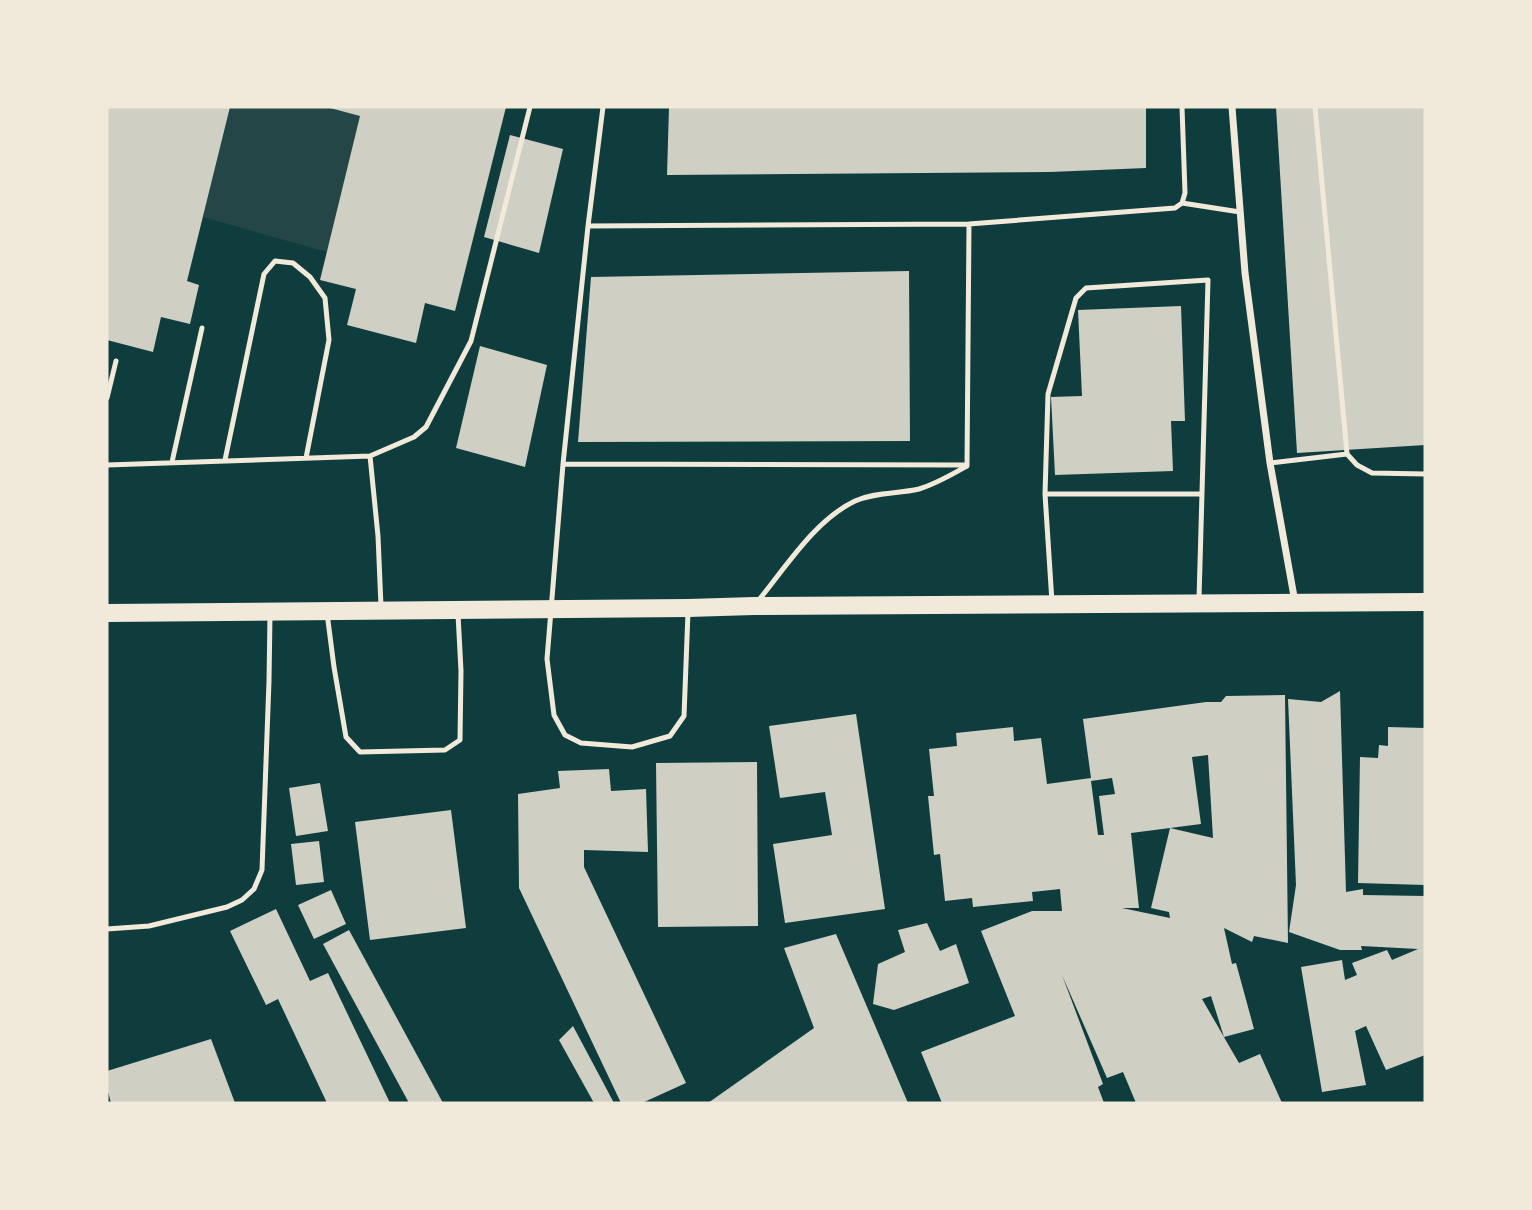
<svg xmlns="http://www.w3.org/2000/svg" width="1532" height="1210" font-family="'Golos Text',sans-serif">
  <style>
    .green { fill: #244646 }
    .building { fill: #cfcfc3; fill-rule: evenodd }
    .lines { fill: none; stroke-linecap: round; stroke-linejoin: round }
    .service { stroke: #f1e9da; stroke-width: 5 }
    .minor { stroke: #f1e9da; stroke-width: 7 }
    .primary { stroke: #f1e9da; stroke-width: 18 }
  </style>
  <rect width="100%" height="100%" fill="#0f3d3e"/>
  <path class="green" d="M230,107H323L360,116L327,252L203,217Z"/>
  <path class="building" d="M107,107H230L187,281L199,285L190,324L161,317L153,352L107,340Z
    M326,107H506L455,311L425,303L416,343L347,325L356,289L320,280L360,116Z
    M669,107H1146V168L1050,172L667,175Z
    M1276,107H1425V445L1297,453Z
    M510,135L563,149L539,253L484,237Z
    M909,271L910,441L578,442L591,277Z
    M1181,306L1185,421H1171L1173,471L1055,475L1051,397L1082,396L1078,310Z
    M480,346L547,365L525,467L456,448Z
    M1340,691L1346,892L1363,889V895L1425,896V1055L1386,1070L1366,1026L1355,1031L1366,1085L1322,1092L1301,967L1342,960L1345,980L1357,975L1352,963L1387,950L1392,960L1418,949L1361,946L1362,950H1340L1289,932L1296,885L1288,699L1321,702Z
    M1285,695L1288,943L1254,936L1252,942L1224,928L1232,964L1236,963L1254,1029L1224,1037L1211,996L1202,999L1224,1037L1225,1039L1239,1063L1260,1054L1282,1103H1136L1123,1072L1107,1078L1062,975L1103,1084L1098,1087L1104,1103H942L921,1052L1015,1016L981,931L1032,911H1062L1060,889L1032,892L1033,901L973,907L972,898L945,901L940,854L934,855L928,796H934L929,749L957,746L956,733L1013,727L1014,741L1041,738L1047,784L1091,778L1083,719L1206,702H1221L1226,696ZM1208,755L1213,838L1170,828L1201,824L1192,757ZM1112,778L1115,794L1099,796L1104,835H1098L1091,781ZM1170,828L1151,908L1169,912L1170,918L1122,908H1139L1131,833Z
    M856,714L885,909L785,923L773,844L832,835L825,792L780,798L769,726Z
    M1388,727L1425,728V885L1358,883L1360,757L1378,758L1379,745L1388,746Z
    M757,762L758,926L658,927L656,763Z
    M609,769L611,791L646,789L648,852L584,850V867L686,1083L642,1103H621L519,888L518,794L560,788L558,771Z
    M320,783L328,831L296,836L289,788Z
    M451,810L466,928L370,940L355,822Z
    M319,841L324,882L296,885L291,844Z
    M331,890L346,924L314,939L298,905Z
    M276,909L310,981L328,973L390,1103H327L278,999L266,1005L230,931Z
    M927,923L940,951L956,944L969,983L894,1010L873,1004L878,964L905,952L898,930Z
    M349,930L443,1103H409L323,944Z
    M836,934L908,1103H708L814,1028L784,948Z
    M573,1026L614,1103H594L559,1040Z
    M211,1039L235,1103H111L107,1088V1071Z"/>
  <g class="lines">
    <path class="service" d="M603,107L588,226L563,464L547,659L554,715L565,735L581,743L632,747L670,736L684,716L688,612
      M1315,107L1347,454L1357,465L1372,473L1425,474
      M1182,203L1240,212
      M588,226L969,224
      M107,398L116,361
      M370,456L378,536L381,606
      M225,460L264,274L275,261L293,263L310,277L325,298L329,340L306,458
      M172,462L202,328
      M1270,463L1347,454
      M563,464L964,465
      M107,465L370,456L414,437L426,427L471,341L530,107
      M1045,494H1202
      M758,601C786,567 815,520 855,501C875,492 898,494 919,489C936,484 951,475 967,466L969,224L1175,208L1182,203L1185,193L1182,107
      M1052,602L1045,494L1048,394L1076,298L1086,288L1208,280L1199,599
      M327,613L334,667L346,737L360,752L445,750L460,740L461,671L458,614
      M107,929L149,926L227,907L242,900L254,889L262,870L269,681L270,615"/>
    <path class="minor" d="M1232,107L1245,273L1270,463L1295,602"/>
    <path class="primary" d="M107,613L688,608L754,606L1425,602"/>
  </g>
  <rect width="1532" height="1210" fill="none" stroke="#f1e9da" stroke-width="217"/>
</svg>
